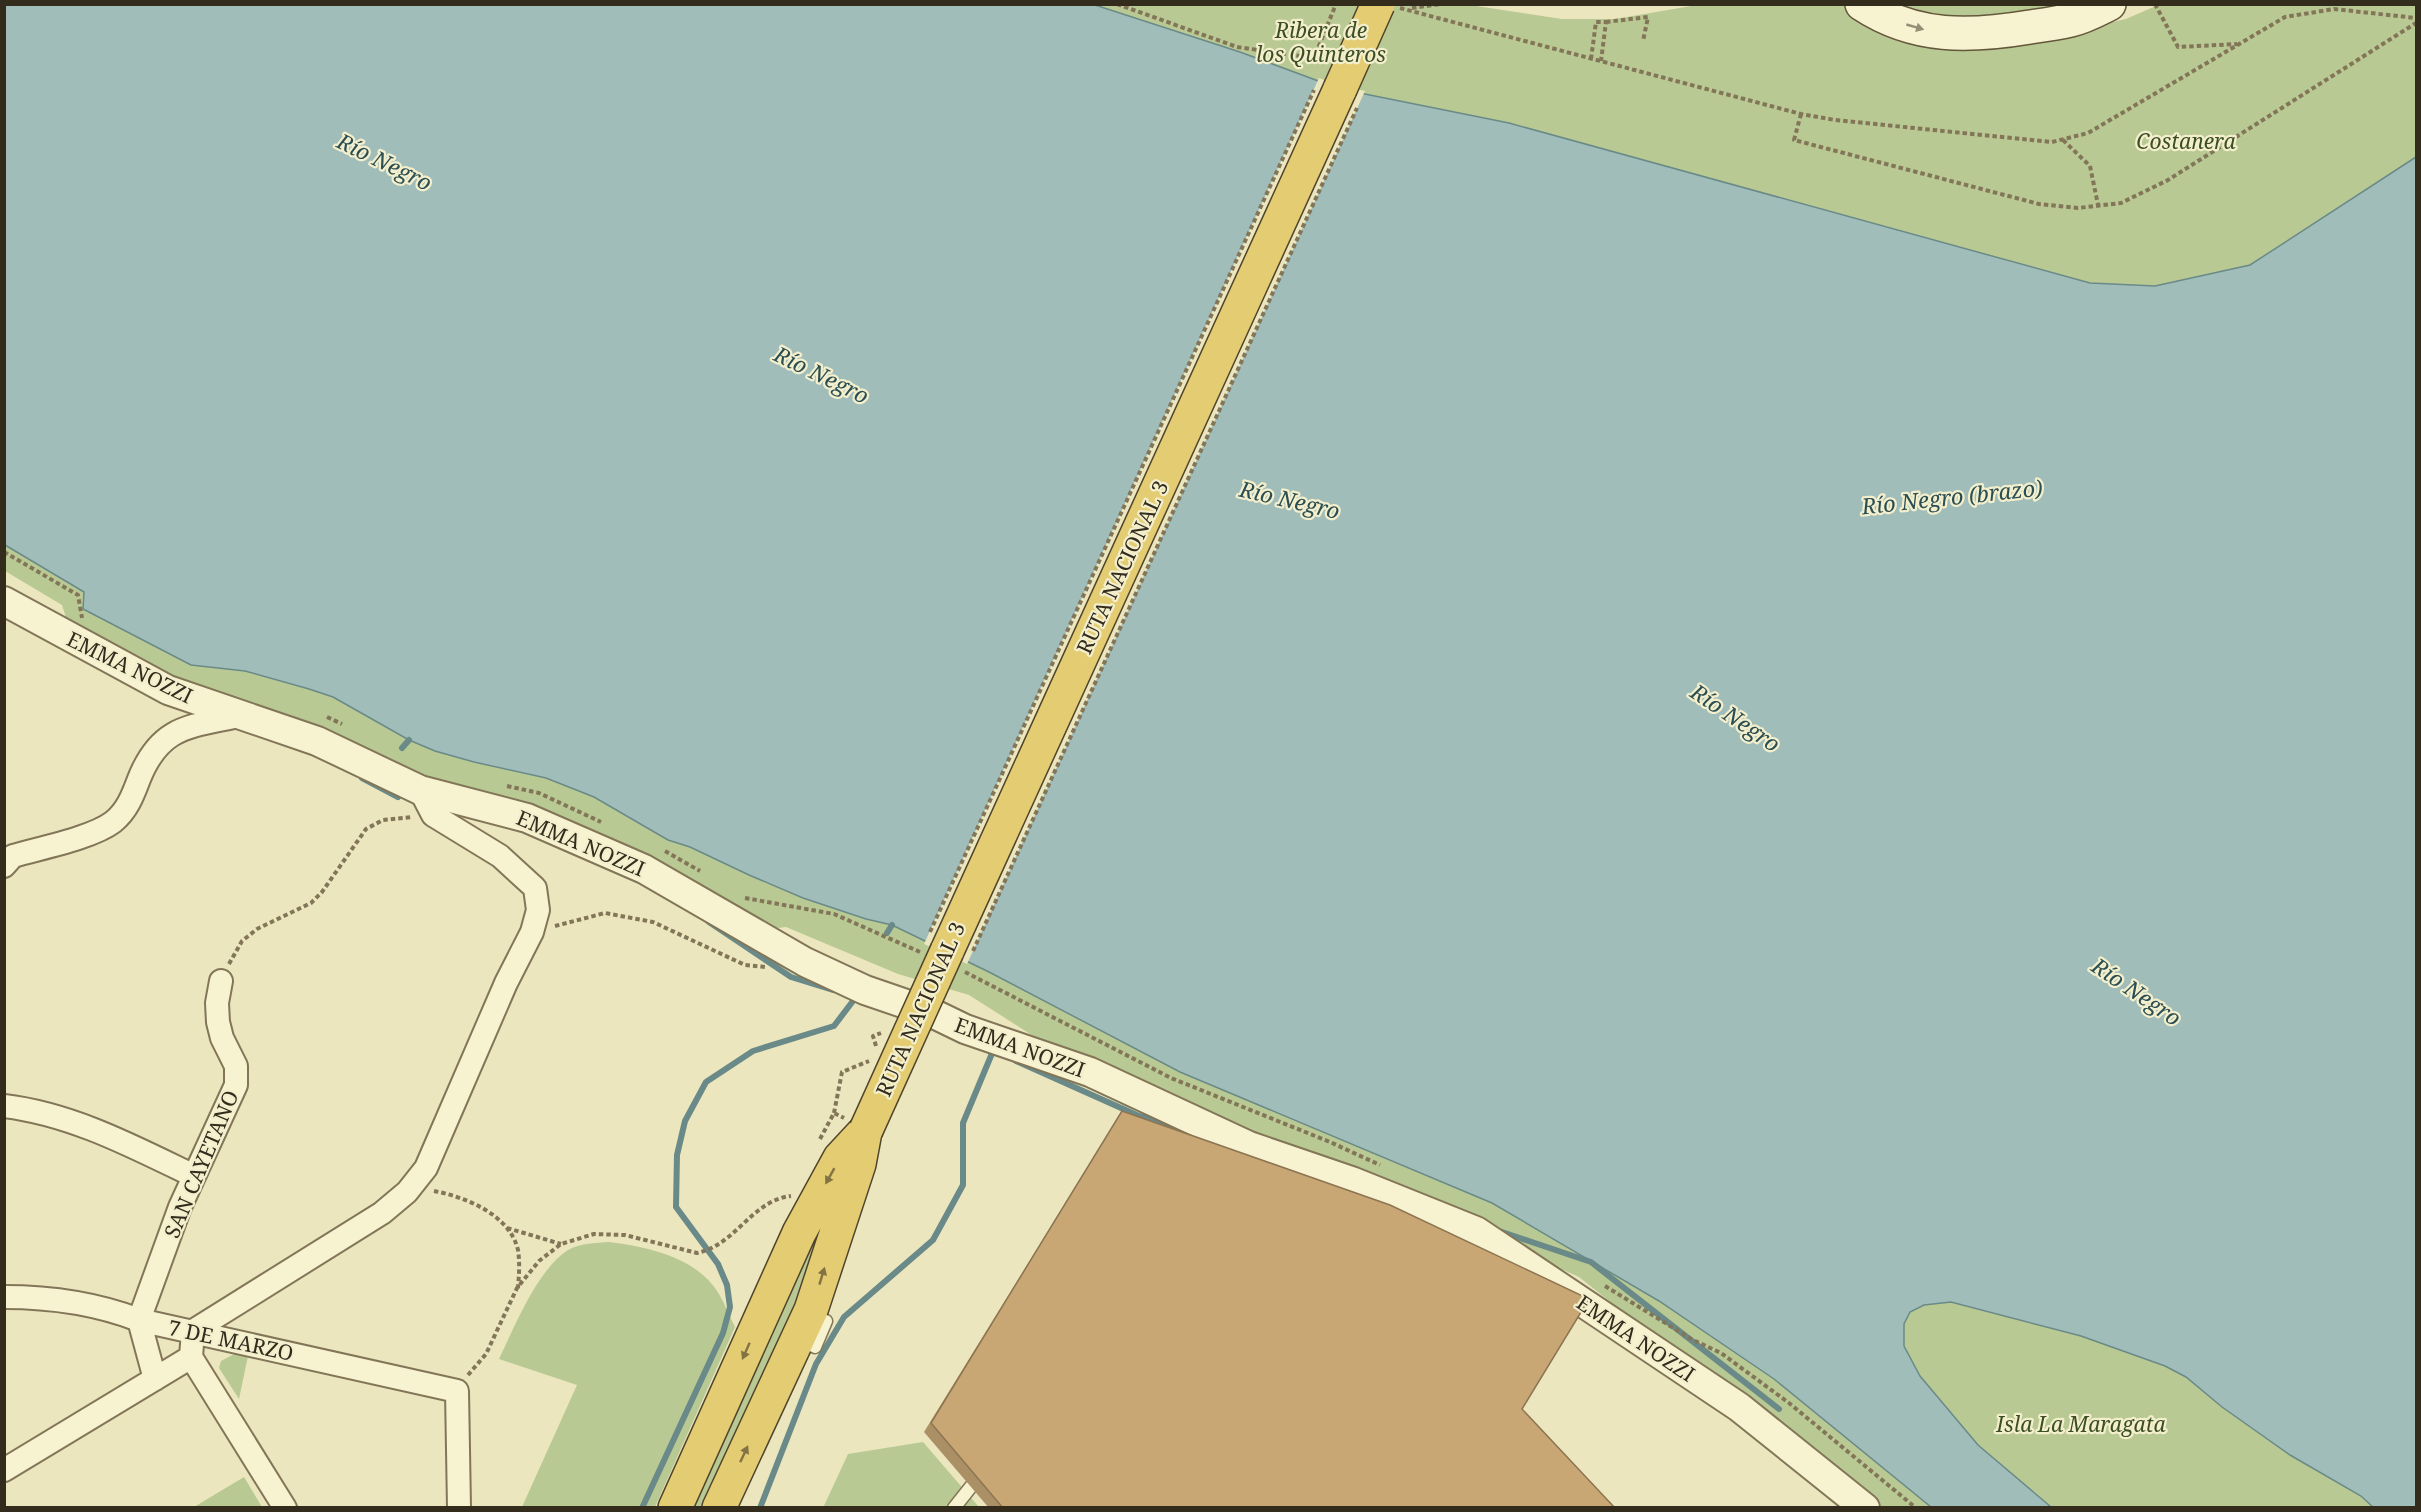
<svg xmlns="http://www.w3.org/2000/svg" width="2421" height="1512" font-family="'Noto Serif',serif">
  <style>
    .green { fill: #b9c993 }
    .water { fill: #a1bdba; stroke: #698a88; stroke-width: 1.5 }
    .pier { fill: #ebe6be }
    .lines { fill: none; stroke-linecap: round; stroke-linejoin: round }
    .stream { stroke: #698a88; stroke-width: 6 }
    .service-casing { stroke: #837658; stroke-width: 15 }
    .minor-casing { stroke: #837658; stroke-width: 26 }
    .tertiary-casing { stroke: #837658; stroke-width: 32 }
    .secondary-casing { stroke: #64573b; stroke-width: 36 }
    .trunk-casing { stroke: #50442c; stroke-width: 36 }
    .path { stroke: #837658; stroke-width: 4; stroke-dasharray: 4.5 3; stroke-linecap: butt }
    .service { stroke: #f7f2d0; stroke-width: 12 }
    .minor { stroke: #f7f2d0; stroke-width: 22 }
    .tertiary { stroke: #f7f2d0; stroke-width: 28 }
    .secondary { stroke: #f7f2d0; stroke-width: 33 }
    .trunk { stroke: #e4cc73; stroke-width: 33 }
    .trunk-bridge-casing { stroke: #50442c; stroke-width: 36; stroke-linecap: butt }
    .path-bridge { stroke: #837658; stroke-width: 4; stroke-dasharray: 4.5 3; stroke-linecap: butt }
    .trunk-bridge { stroke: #e4cc73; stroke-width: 33 }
    .wall { fill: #ac9065 }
    .building { fill: #c8a775; stroke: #8c7552; stroke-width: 1.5 }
    .oneway { fill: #958e76 }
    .oneway2 { fill: #837343 }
    .labels { text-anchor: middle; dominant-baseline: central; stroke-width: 4.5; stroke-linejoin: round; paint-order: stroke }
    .park-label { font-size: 21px; font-style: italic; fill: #3c4e23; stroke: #f3efcd }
    .street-label { font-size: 21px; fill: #332b1c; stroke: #f3efcd }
    .water-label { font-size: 22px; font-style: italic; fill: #2b4e52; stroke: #f3efcd }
  </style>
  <rect width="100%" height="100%" fill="#ebe6be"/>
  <path class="green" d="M1463,4L1562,19H1615L1697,5L1847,4L1876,22L2076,30L2126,19L2158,5H2416V157L2250,265L2155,286L2090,283L1509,123L1340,89L1240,52L1095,5Z
    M2072,4L1957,24L1882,5Z
    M5,545L84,592L191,665L245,671L309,689L333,697L409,740L435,751L474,762L546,778L594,797L668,840L690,847L749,875L803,898L866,919L892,925L989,972L1180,1072L1492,1203L1659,1301L1774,1379L1931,1507H1881L1761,1411L1642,1327L1579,1277L1366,1181L1090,1072L969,995L898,974L786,927L762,930L413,779L171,681L69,627L62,605L5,571Z
    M816,1227L824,1230V1243L703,1507L689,1508Z
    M609,1242C648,1247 697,1257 719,1294C725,1304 729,1316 735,1327L655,1507H522L577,1385L499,1359C515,1326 537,1270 568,1250C580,1243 596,1243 609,1242Z
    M1951,1302L2081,1336L2165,1366L2186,1377L2222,1407L2290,1455L2361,1496L2373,1507H2051L1978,1445L1920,1376L1904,1346V1324L1910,1312L1924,1305Z
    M240,1351H249L239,1399L219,1368L221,1361Z
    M923,1442L979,1507L823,1508L848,1454Z
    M244,1477L262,1507H194Z"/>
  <path class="water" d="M5,5H1095L1240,52L1340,89L1509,123L2090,283L2155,286L2250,265L2416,157V1507H2373L2361,1496L2290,1455L2222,1407L2186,1377L2165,1366L2081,1336L1951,1302L1924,1305L1910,1312L1904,1324V1346L1920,1376L1978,1445L2051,1507H1931L1774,1379L1659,1301L1492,1203L1180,1072L989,972L892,925L866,919L803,898L749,875L690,847L668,840L594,797L546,778L474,762L435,751L409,740L333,697L309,689L245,671L191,665L83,609L84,592L5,545Z"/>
  <path class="pier" d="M1319,78L1341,86L1365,91L967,964L924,944Z"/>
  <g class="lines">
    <path class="stream" d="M402,748L409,740
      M362,778L398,797
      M709,922L791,977L833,990
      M887,933L892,925
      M1016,1061L1139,1116L1176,1126
      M1496,1230L1591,1262L1779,1409
      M642,1508L723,1333L730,1307L727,1285L718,1264L676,1207L677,1155L685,1121L706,1082L753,1051L834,1026L856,997
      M760,1508L816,1364L844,1317L933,1240L963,1185V1123L993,1051"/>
    <g class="service-casing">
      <path id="service" d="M799,1339L815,1347L826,1321
        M954,1508L981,1474"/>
    </g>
    <g class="minor-casing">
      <path id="minor" d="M4,866L13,856C40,848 92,838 113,822C127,811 133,795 139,779C161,724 191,727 242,715
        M4,1106C72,1114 134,1147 194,1176
        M4,1297C51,1297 95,1303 139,1320L457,1391L459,1508
        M191,1357L285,1508
        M155,1379L139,1320L180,1207L236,1085V1066L222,1038L218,1022L217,1003L221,981
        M4,1470L191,1357L193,1331L382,1213L407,1192L426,1168L506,983L532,932L538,910L535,888L500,856L433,815L420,790"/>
    </g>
    <g class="tertiary-casing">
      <path id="tertiary" d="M4,601L168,690L317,741L420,790L527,818L644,869L805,962L865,990L932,1013L965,1029L1090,1072L1249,1146L1354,1182L1476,1231L1739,1407L1865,1508"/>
    </g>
    <g class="secondary-casing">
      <path id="secondary" d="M1862,4C1915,39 1970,37 2030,27C2044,25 2058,23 2071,20C2084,17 2097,10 2109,4"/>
    </g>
    <g class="trunk-casing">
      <path id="trunk" d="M947,951L1340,89
        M675,1508L799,1233L840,1158L866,1130
        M719,1508L811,1310L859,1164L864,1137"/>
    </g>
    <path class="path" d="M1117,4L1237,47L1314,58L1336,4
      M2155,4L2178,47L2237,44
      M1400,8L1801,114L1835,120L2052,142L2088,133L2285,17L2334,9L2416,18
      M1412,8L1441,4
      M1606,22L1648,17L1643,41
      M1591,59L1596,22H1606L1601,61
      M1801,114L1794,140L2039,204L2078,208L2121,203L2168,180L2416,23
      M2063,140L2090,166L2098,205
      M4,552L78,595L82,618
      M327,717L342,724
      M507,786L539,793L601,822
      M665,851L700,871
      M745,898L834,914L920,952
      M555,926L605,913L653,922L745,965L766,967
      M229,964L242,941L257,929L311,903L322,892L366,829L383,820L413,817
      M965,972L1171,1078L1330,1142L1380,1165
      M876,1046L873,1036L881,1033
      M834,1113L842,1072L869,1061
      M820,1139L834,1113L844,1118
      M434,1191C466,1197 510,1215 518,1250C520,1263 519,1275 518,1288
      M507,1228L561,1244
      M1605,1286L1693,1340L1721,1353L1789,1403L1916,1508
      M468,1375L486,1354L517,1288L539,1261L561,1244L594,1234L625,1235L697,1253C736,1245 752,1200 791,1196"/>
    <use href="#service" class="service"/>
    <use href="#minor" class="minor"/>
    <use href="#tertiary" class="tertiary"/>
    <use href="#secondary" class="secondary"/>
    <use href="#trunk" class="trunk"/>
    <g class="trunk-bridge-casing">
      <path id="trunk-bridge" d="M1340,89L1378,4
        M866,1130L947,951"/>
    </g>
    <path class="path-bridge" d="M930,932L1314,90
      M973,951L1357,108"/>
    <use href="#trunk-bridge" class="trunk-bridge"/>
  </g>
  <path class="wall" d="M1122,1111L1522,1409L1615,1508H989L924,1432Z"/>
  <path class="building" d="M1122,1111L1390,1205L1589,1299L1522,1409L1615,1508H1003L931,1423Z"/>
  <defs><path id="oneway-solid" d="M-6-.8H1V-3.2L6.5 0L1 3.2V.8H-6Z" transform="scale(1.5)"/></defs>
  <use class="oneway" href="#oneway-solid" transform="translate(1915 27) rotate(16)"/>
  <g class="oneway2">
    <use href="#oneway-solid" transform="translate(830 1176) rotate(119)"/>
    <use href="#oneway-solid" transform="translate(822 1276) rotate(-73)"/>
    <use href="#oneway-solid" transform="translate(746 1351) rotate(114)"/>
    <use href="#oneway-solid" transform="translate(744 1454) rotate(-65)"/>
  </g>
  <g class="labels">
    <g class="park-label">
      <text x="1321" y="30">Ribera de<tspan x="1321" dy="24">los Quinteros</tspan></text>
      <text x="2186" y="141">Costanera</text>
      <text x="2081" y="1424">Isla La Maragata</text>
    </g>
    <g class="street-label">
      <text transform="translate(1122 567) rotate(-65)">RUTA NACIONAL 3</text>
      <text transform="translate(130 667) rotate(26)">EMMA NOZZI</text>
      <text transform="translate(581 843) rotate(23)">EMMA NOZZI</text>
      <text transform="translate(920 1009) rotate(-66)">RUTA NACIONAL 3</text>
      <text transform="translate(1020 1047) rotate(20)">EMMA NOZZI</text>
      <text transform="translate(201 1164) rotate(-67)">SAN CAYETANO</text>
      <text transform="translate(1636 1338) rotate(34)">EMMA NOZZI</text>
      <text transform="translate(231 1340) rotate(12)">7 DE MARZO</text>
    </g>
    <g class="water-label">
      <text transform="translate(385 161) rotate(26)">Río Negro</text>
      <text transform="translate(822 374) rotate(26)">Río Negro</text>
      <text transform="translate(1952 496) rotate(-6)">Río Negro (brazo)</text>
      <text transform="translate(1290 499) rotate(13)">Río Negro</text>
      <text transform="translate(1736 717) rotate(34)">Río Negro</text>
      <text transform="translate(2137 991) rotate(34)">Río Negro</text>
    </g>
  </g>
  <rect width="2421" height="1512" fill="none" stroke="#332b1c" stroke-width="12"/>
</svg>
